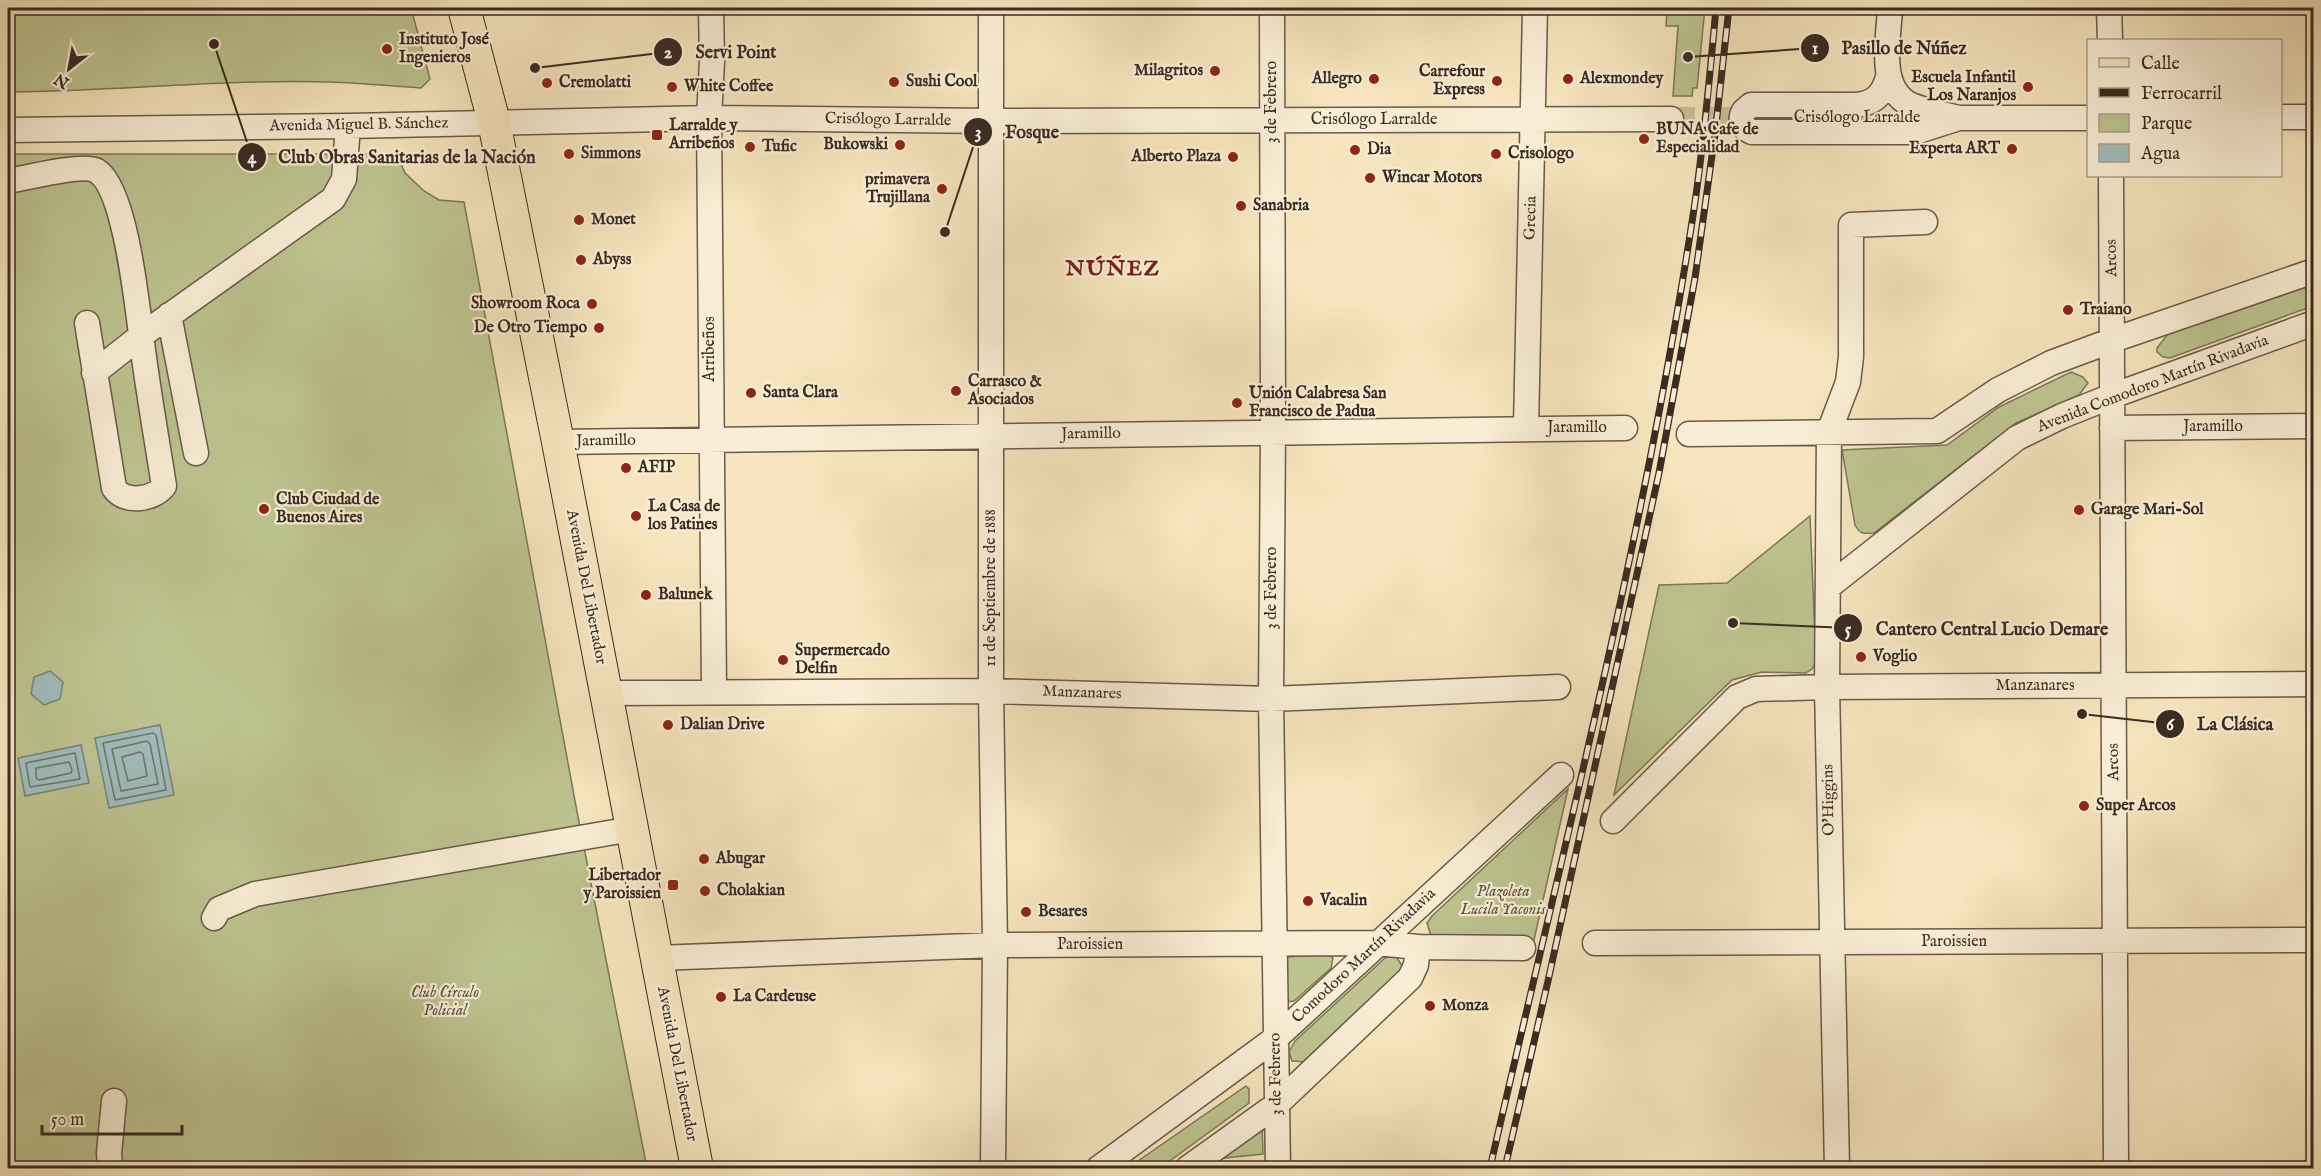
<svg xmlns="http://www.w3.org/2000/svg" width="2321" height="1176" font-family="'IM FELL English',serif">
  <style>
    .green { fill: #bdc490; stroke: #7c7859; stroke-width: 1.5 }
    .water { fill: #a0bdbb; stroke: #77837e; stroke-width: 1.5 }
    .lines { fill: none; stroke-linecap: round; stroke-linejoin: round }
    .shore { stroke: #6d746e; stroke-width: 1.5 }
    .minor-tunnel { stroke: #d0c09f; stroke-width: 24; stroke-dasharray: 24 12; stroke-linecap: butt }
    .minor-casing { stroke: #695a49; stroke-width: 27 }
    .major-casing { stroke: #3a2b22; stroke-width: 34 }
    .minor { stroke: #f9eed5; stroke-width: 24 }
    .major { stroke: #f6e5be; stroke-width: 32 }
    .rail-casing { stroke: #3a2b22; stroke-width: 7 }
    .rail { stroke: #f9eed5; stroke-width: 4.5; stroke-dasharray: 14; stroke-linecap: butt }
    .poi-dot { fill: #8f2418; stroke: #f9eed5; stroke-width: 2 }
    .labels { text-anchor: middle; dominant-baseline: central; stroke-width: 4.5; stroke-linejoin: round; paint-order: stroke }
    .poi-label { font-size: 16px; font-weight: bold; fill: #3a2b22; stroke: #f9eed5; text-anchor: start }
    .street-label { font-size: 16px; fill: #3a2b22; stroke: #f9eed5 }
    .park-label { font-size: 16px; font-style: italic; fill: #5b513e; stroke: #f9eed5 }
    .district-label { font-size: 22px; font-weight: bold; letter-spacing: 1.5px; fill: #7a1f14; stroke: #f9eed5 }
    .leader { fill: none; stroke: #3a2b22; stroke-width: 2 }
    .callout-dot { fill: #3a2b22; stroke: #f9eed5; stroke-width: 2 }
    .mark-label { font-size: 18px; text-anchor: middle; font-weight: bold; fill: #fff }
    .callout-label { font-size: 18px; text-anchor: middle; font-weight: bold; fill: #3a2b22; stroke: #f9eed5; stroke-width: 4.5; stroke-linejoin: round; paint-order: stroke }
  </style>
  <rect width="100%" height="100%" fill="#f6e5be"/>
  <filter id="stains"><feTurbulence type="fractalNoise" baseFrequency=".00333" numOctaves="4"/><feColorMatrix values="0 0 0 0 .2 0 0 0 0 .09 0 0 0 0 .02 0 0 0 .5 -.17"/></filter>
  <radialGradient id="worn" r=".72"><stop offset=".6" stop-color="#630" stop-opacity="0"/><stop offset="1" stop-color="#630" stop-opacity=".3"/></radialGradient>
  <path class="green" d="M8,8H411L430,79L421,88C391,86 360,83 330,82C224,79 118,91 12,92L8,77Z
    M1667,8H1705L1697,88H1693L1692,96H1673L1678,26H1666Z
    M8,154H397L405,173L424,191L439,200L464,202L578,817L647,1168H8Z
    M2313,284V306L2170,358L2163,357L2157,352V348L2168,334Z
    M2071,372L2083,377L2088,383L2079,395L2016,423L1874,533C1863,534 1860,534 1855,525L1842,450L1947,445L1999,407Z
    M1810,516L1816,662L1812,669L1806,673L1762,672L1732,680L1614,795L1659,585L1727,583Z
    M1568,789L1534,940L1431,936L1427,923L1432,916Z
    M1327,954L1333,958L1331,968L1294,1001L1286,1002L1287,957Z
    M1395,955L1403,967L1399,975L1307,1062L1292,1061L1289,1052L1295,1041L1385,958Z
    M1246,1086L1249,1089V1103L1160,1168H1128Z
    M1262,1122L1263,1154L1215,1159Z"/>
  <path class="water" d="M50,671L63,682L60,699L44,705L31,694L34,677Z
    M160,725L174,795L109,808L95,738Z
    M81,745L89,783L25,796L18,758Z"/>
  <g class="lines">
    <path class="shore" d="M153,733L156,735L166,790L115,800L103,743Z
      M147,741L150,744L158,784L121,791L112,749Z
      M140,752L143,754L147,776L128,781L122,757Z
      M75,753L80,779L30,787L26,763Z
      M69,762L72,770L71,773L39,780L36,778V768Z"/>
    <path class="minor-tunnel" d="M1671,119H1754"/>
    <g class="minor-casing">
      <path id="minor" d="M711,8L712,61L709,118L714,691
        M991,8V691L995,945L993,1168
        M1272,8L1273,431L1271,699L1278,1168
        M1890,8C1889,37 1877,87 1909,104C1924,111 1943,114 1959,118
        M2109,8L2110,40
        M1888,77C1883,95 1874,104 1855,105H1751L1744,111C1739,120 1742,128 1752,132H1915L1959,118
        M2280,117H2314
        M1945,118H2088
        M8,130L348,126L709,118L991,121L1671,119
        M2111,176L2116,1168
        M8,181C25,178 84,163 97,171C127,190 138,315 143,350C149,396 157,441 164,486C153,500 125,504 114,488L87,323
        M169,315L196,453
        M94,373L142,335L333,199L344,179L348,126
        M1526,428L1535,8
        M2112,428L2314,426
        M1689,434L1937,431L1998,390L2051,363L2113,340L2314,271
        M558,442L1625,428
        M1828,587L2017,438L2062,416L2112,396L2314,323
        M606,693L991,691L1271,699L1558,687
        M1613,821L1737,697L1756,689L1827,687L2314,684
        M214,918L219,909L255,894L632,829
        M1595,943L2314,940
        M657,958L995,945L1377,943L1418,947L1523,948
        M110,1168L109,1153L114,1101
        M1099,1168L1276,1038L1561,775
        M1188,1168L1276,1105L1410,978L1416,965L1418,947
        M1837,1168L1827,687L1829,432L1848,382L1851,357V225L1925,222"/>
    </g>
    <g class="major-casing">
      <path id="major" d="M464,8L494,122L558,442L697,1168"/>
    </g>
    <use href="#minor" class="minor"/>
    <use href="#major" class="major"/>
    <g class="rail-casing">
      <path id="rail" d="M1490,1168C1563,850 1645,532 1694,209C1704,142 1710,75 1716,8
        M1505,1168L1548,981L1659,473L1695,278L1715,134L1729,8"/>
    </g>
    <use href="#rail" class="rail"/>
  </g>
  <g class="poi-dot">
    <circle cx="387" cy="49" r="6"/>
    <circle cx="1215" cy="71" r="6"/>
    <circle cx="1374" cy="79" r="6"/>
    <circle cx="1568" cy="79" r="6"/>
    <circle cx="1497" cy="81" r="6"/>
    <circle cx="894" cy="82" r="6"/>
    <circle cx="547" cy="83" r="6"/>
    <circle cx="672" cy="87" r="6"/>
    <circle cx="2028" cy="87" r="6"/>
    <rect x="651" y="129" width="12" height="12" rx="3"/>
    <circle cx="1644" cy="139" r="6"/>
    <circle cx="900" cy="145" r="6"/>
    <circle cx="750" cy="147" r="6"/>
    <circle cx="2012" cy="149" r="6"/>
    <circle cx="1355" cy="150" r="6"/>
    <circle cx="569" cy="154" r="6"/>
    <circle cx="1496" cy="154" r="6"/>
    <circle cx="1233" cy="157" r="6"/>
    <circle cx="1370" cy="178" r="6"/>
    <circle cx="942" cy="189" r="6"/>
    <circle cx="1241" cy="206" r="6"/>
    <circle cx="579" cy="220" r="6"/>
    <circle cx="581" cy="260" r="6"/>
    <circle cx="592" cy="304" r="6"/>
    <circle cx="2068" cy="310" r="6"/>
    <circle cx="599" cy="328" r="6"/>
    <circle cx="956" cy="391" r="6"/>
    <circle cx="751" cy="393" r="6"/>
    <circle cx="1237" cy="403" r="6"/>
    <circle cx="626" cy="468" r="6"/>
    <circle cx="264" cy="509" r="6"/>
    <circle cx="2079" cy="510" r="6"/>
    <circle cx="636" cy="516" r="6"/>
    <circle cx="646" cy="595" r="6"/>
    <circle cx="1861" cy="657" r="6"/>
    <circle cx="783" cy="660" r="6"/>
    <circle cx="668" cy="725" r="6"/>
    <circle cx="2084" cy="806" r="6"/>
    <circle cx="704" cy="859" r="6"/>
    <rect x="667" y="879" width="12" height="12" rx="3"/>
    <circle cx="705" cy="891" r="6"/>
    <circle cx="1308" cy="901" r="6"/>
    <circle cx="1026" cy="912" r="6"/>
    <circle cx="721" cy="997" r="6"/>
    <circle cx="1430" cy="1006" r="6"/>
  </g>
  <g class="labels">
    <g class="poi-label">
      <text x="399" y="40">Instituto José<tspan x="399" dy="18">Ingenieros</tspan></text>
      <text x="1203" y="71" text-anchor="end">Milagritos</text>
      <text x="1485" y="72" text-anchor="end">Carrefour<tspan x="1485" dy="18">Express</tspan></text>
      <text x="2016" y="78" text-anchor="end">Escuela Infantil<tspan x="2016" dy="18">Los Naranjos</tspan></text>
      <text x="1362" y="79" text-anchor="end">Allegro</text>
      <text x="1580" y="79">Alexmondey</text>
      <text x="906" y="82">Sushi Cool</text>
      <text x="559" y="83">Cremolatti</text>
      <text x="684" y="87">White Coffee</text>
      <text x="669" y="126">Larralde y<tspan x="669" dy="18">Arribeños</tspan></text>
      <text x="1656" y="130">BUNA Cafe de<tspan x="1656" dy="18">Especialidad</tspan></text>
      <text x="888" y="145" text-anchor="end">Bukowski</text>
      <text x="762" y="147">Tufic</text>
      <text x="2000" y="149" text-anchor="end">Experta ART</text>
      <text x="1367" y="150">Dia</text>
      <text x="581" y="154">Simmons</text>
      <text x="1508" y="154">Crisologo</text>
      <text x="1221" y="157" text-anchor="end">Alberto Plaza</text>
      <text x="1382" y="178">Wincar Motors</text>
      <text x="930" y="180" text-anchor="end">primavera<tspan x="930" dy="18">Trujillana</tspan></text>
      <text x="1253" y="206">Sanabria</text>
      <text x="591" y="220">Monet</text>
      <text x="593" y="260">Abyss</text>
      <text x="580" y="304" text-anchor="end">Showroom Roca</text>
      <text x="2080" y="310">Traiano</text>
      <text x="587" y="328" text-anchor="end">De Otro Tiempo</text>
      <text x="968" y="382">Carrasco &amp;<tspan x="968" dy="18">Asociados</tspan></text>
      <text x="763" y="393">Santa Clara</text>
      <text x="1249" y="394">Unión Calabresa San<tspan x="1249" dy="18">Francisco de Padua</tspan></text>
      <text x="638" y="468">AFIP</text>
      <text x="276" y="500">Club Ciudad de<tspan x="276" dy="18">Buenos Aires</tspan></text>
      <text x="648" y="507">La Casa de<tspan x="648" dy="18">los Patines</tspan></text>
      <text x="2091" y="510">Garage Mari-Sol</text>
      <text x="658" y="595">Balunek</text>
      <text x="795" y="651">Supermercado<tspan x="795" dy="18">Delfin</tspan></text>
      <text x="1873" y="657">Voglio</text>
      <text x="680" y="725">Dalian Drive</text>
      <text x="2096" y="806">Super Arcos</text>
      <text x="716" y="859">Abugar</text>
      <text x="661" y="876" text-anchor="end">Libertador<tspan x="661" dy="18">y Paroissien</tspan></text>
      <text x="717" y="891">Cholakian</text>
      <text x="1320" y="901">Vacalin</text>
      <text x="1038" y="912">Besares</text>
      <text x="733" y="997">La Cardeuse</text>
      <text x="1442" y="1006">Monza</text>
    </g>
    <g class="street-label">
      <text transform="translate(1272 102) rotate(-90)">3 de Febrero</text>
      <text x="1857" y="118">Crisólogo Larralde</text>
      <text transform="translate(888 120) rotate(1)">Crisólogo Larralde</text>
      <text x="1374" y="120">Crisólogo Larralde</text>
      <text transform="translate(359 125) rotate(-1)">Avenida Miguel B. Sánchez</text>
      <text transform="translate(1531 218) rotate(-88)">Grecia</text>
      <text transform="translate(2112 258) rotate(-91)">Arcos</text>
      <text transform="translate(710 349) rotate(-90)">Arribeños</text>
      <text transform="translate(2153 384) rotate(-21)">Avenida Comodoro Martín Rivadavia</text>
      <text x="2213" y="427">Jaramillo</text>
      <text x="1577" y="428">Jaramillo</text>
      <text transform="translate(1091 434) rotate(-1)">Jaramillo</text>
      <text transform="translate(606 441) rotate(-1)">Jaramillo</text>
      <text transform="translate(586 587) rotate(79)">Avenida Del Libertador</text>
      <text transform="translate(991 588) rotate(-90)">11 de Septiembre de 1888</text>
      <text transform="translate(1272 588) rotate(-90)">3 de Febrero</text>
      <text x="2035" y="686">Manzanares</text>
      <text transform="translate(1082 693) rotate(2)">Manzanares</text>
      <text transform="translate(2114 762) rotate(-91)">Arcos</text>
      <text transform="translate(1829 800) rotate(-91)">O'Higgins</text>
      <text x="1954" y="942">Paroissien</text>
      <text x="1090" y="945">Paroissien</text>
      <text transform="translate(1364 956) rotate(-43)">Comodoro Martín Rivadavia</text>
      <text transform="translate(677 1064) rotate(79)">Avenida Del Libertador</text>
      <text transform="translate(1276 1074) rotate(-91)">3 de Febrero</text>
    </g>
    <g class="park-label">
      <text x="1503" y="892">Plazoleta<tspan x="1503" dy="18">Lucila Yaconis</tspan></text>
      <text x="445" y="993">Club Círculo<tspan x="445" dy="18">Policial</tspan></text>
    </g>
    <g class="district-label">
      <text x="1113" y="269">NÚÑEZ</text>
    </g>
  </g>
  <path class="leader" d="M1688 57L1815 48M535 68L668 52M945 232L978 132M214 44L252 157M1733 623L1848 628M2082 714L2170 724"/>
  <g class="callout-dot">
    <circle cx="1688" cy="57" r="6"/>
    <circle cx="535" cy="68" r="6"/>
    <circle cx="945" cy="232" r="6"/>
    <circle cx="214" cy="44" r="6"/>
    <circle cx="1733" cy="623" r="6"/>
    <circle cx="2082" cy="714" r="6"/>
    <circle cx="1815" cy="48" r="15"/>
    <circle cx="668" cy="52" r="15"/>
    <circle cx="978" cy="132" r="15"/>
    <circle cx="252" cy="157" r="15"/>
    <circle cx="1848" cy="628" r="15"/>
    <circle cx="2170" cy="724" r="15"/>
  </g>
  <g class="mark-label">
    <text x="1815" y="54">1</text>
    <text x="668" y="58">2</text>
    <text x="978" y="138">3</text>
    <text x="252" y="163">4</text>
    <text x="1848" y="635">5</text>
    <text x="2170" y="730">6</text>
  </g>
  <g class="callout-label">
    <text x="1904" y="54">Pasillo de Núñez</text>
    <text x="736" y="58">Servi Point</text>
    <text x="1032" y="138">Fosque</text>
    <text x="407" y="163">Club Obras Sanitarias de la Nación</text>
    <text x="1992" y="635">Cantero Central Lucio Demare</text>
    <text x="2235" y="730">La Clásica</text>
  </g>
  <rect width="2321" height="1176" fill="none" stroke="#f6e5be" stroke-width="30"/>
  <rect x="9" y="9" width="2303" height="1158" fill="none" stroke="#3a2b22" stroke-width="3"/>
  <rect x="15" y="15" width="2291" height="1146" fill="none" stroke="#3a2b22" stroke-width="1.5"/>
  <rect x="2087" y="39" width="195" height="138" fill="#f9eed5" stroke="#ada08d" stroke-width="1.5"/>
  <rect x="2099" y="58" width="30" height="9" fill="#f6e5be" stroke="#ada08d" stroke-width="1.5"/>
  <text x="2141" y="69" font-size="18" fill="#3a2b22">Calle</text>
  <rect x="2099" y="88" width="30" height="9" fill="#3a2b22" stroke="#ada08d" stroke-width="1.5"/>
  <text x="2141" y="99" font-size="18" fill="#3a2b22">Ferrocarril</text>
  <rect x="2099" y="114" width="30" height="18" fill="#bdc490" stroke="#ada08d" stroke-width="1.5"/>
  <text x="2141" y="129" font-size="18" fill="#3a2b22">Parque</text>
  <rect x="2099" y="144" width="30" height="18" fill="#a0bdbb" stroke="#ada08d" stroke-width="1.5"/>
  <text x="2141" y="159" font-size="18" fill="#3a2b22">Agua</text>
  <g transform="translate(69 69) rotate(211)" stroke="#f9eed5" stroke-width="4.5" paint-order="stroke">
  <path d="M0-4.5L10 22L0 15L-10 22Z" fill="#3a2b22"/>
  <text y="-9" font-size="16" font-weight="bold" text-anchor="middle" fill="#3a2b22">N</text>
  </g>
  <path d="M42 1125v9h140v-9" fill="none" stroke="#3a2b22" stroke-width="3"/>
  <text x="51" y="1125" font-size="18" fill="#3a2b22" stroke="#f9eed5" stroke-width="4.5" paint-order="stroke">50 m</text>
  <rect width="100%" height="100%" filter="url(#stains)"/>
  <rect width="100%" height="100%" fill="url(#worn)"/>
</svg>
